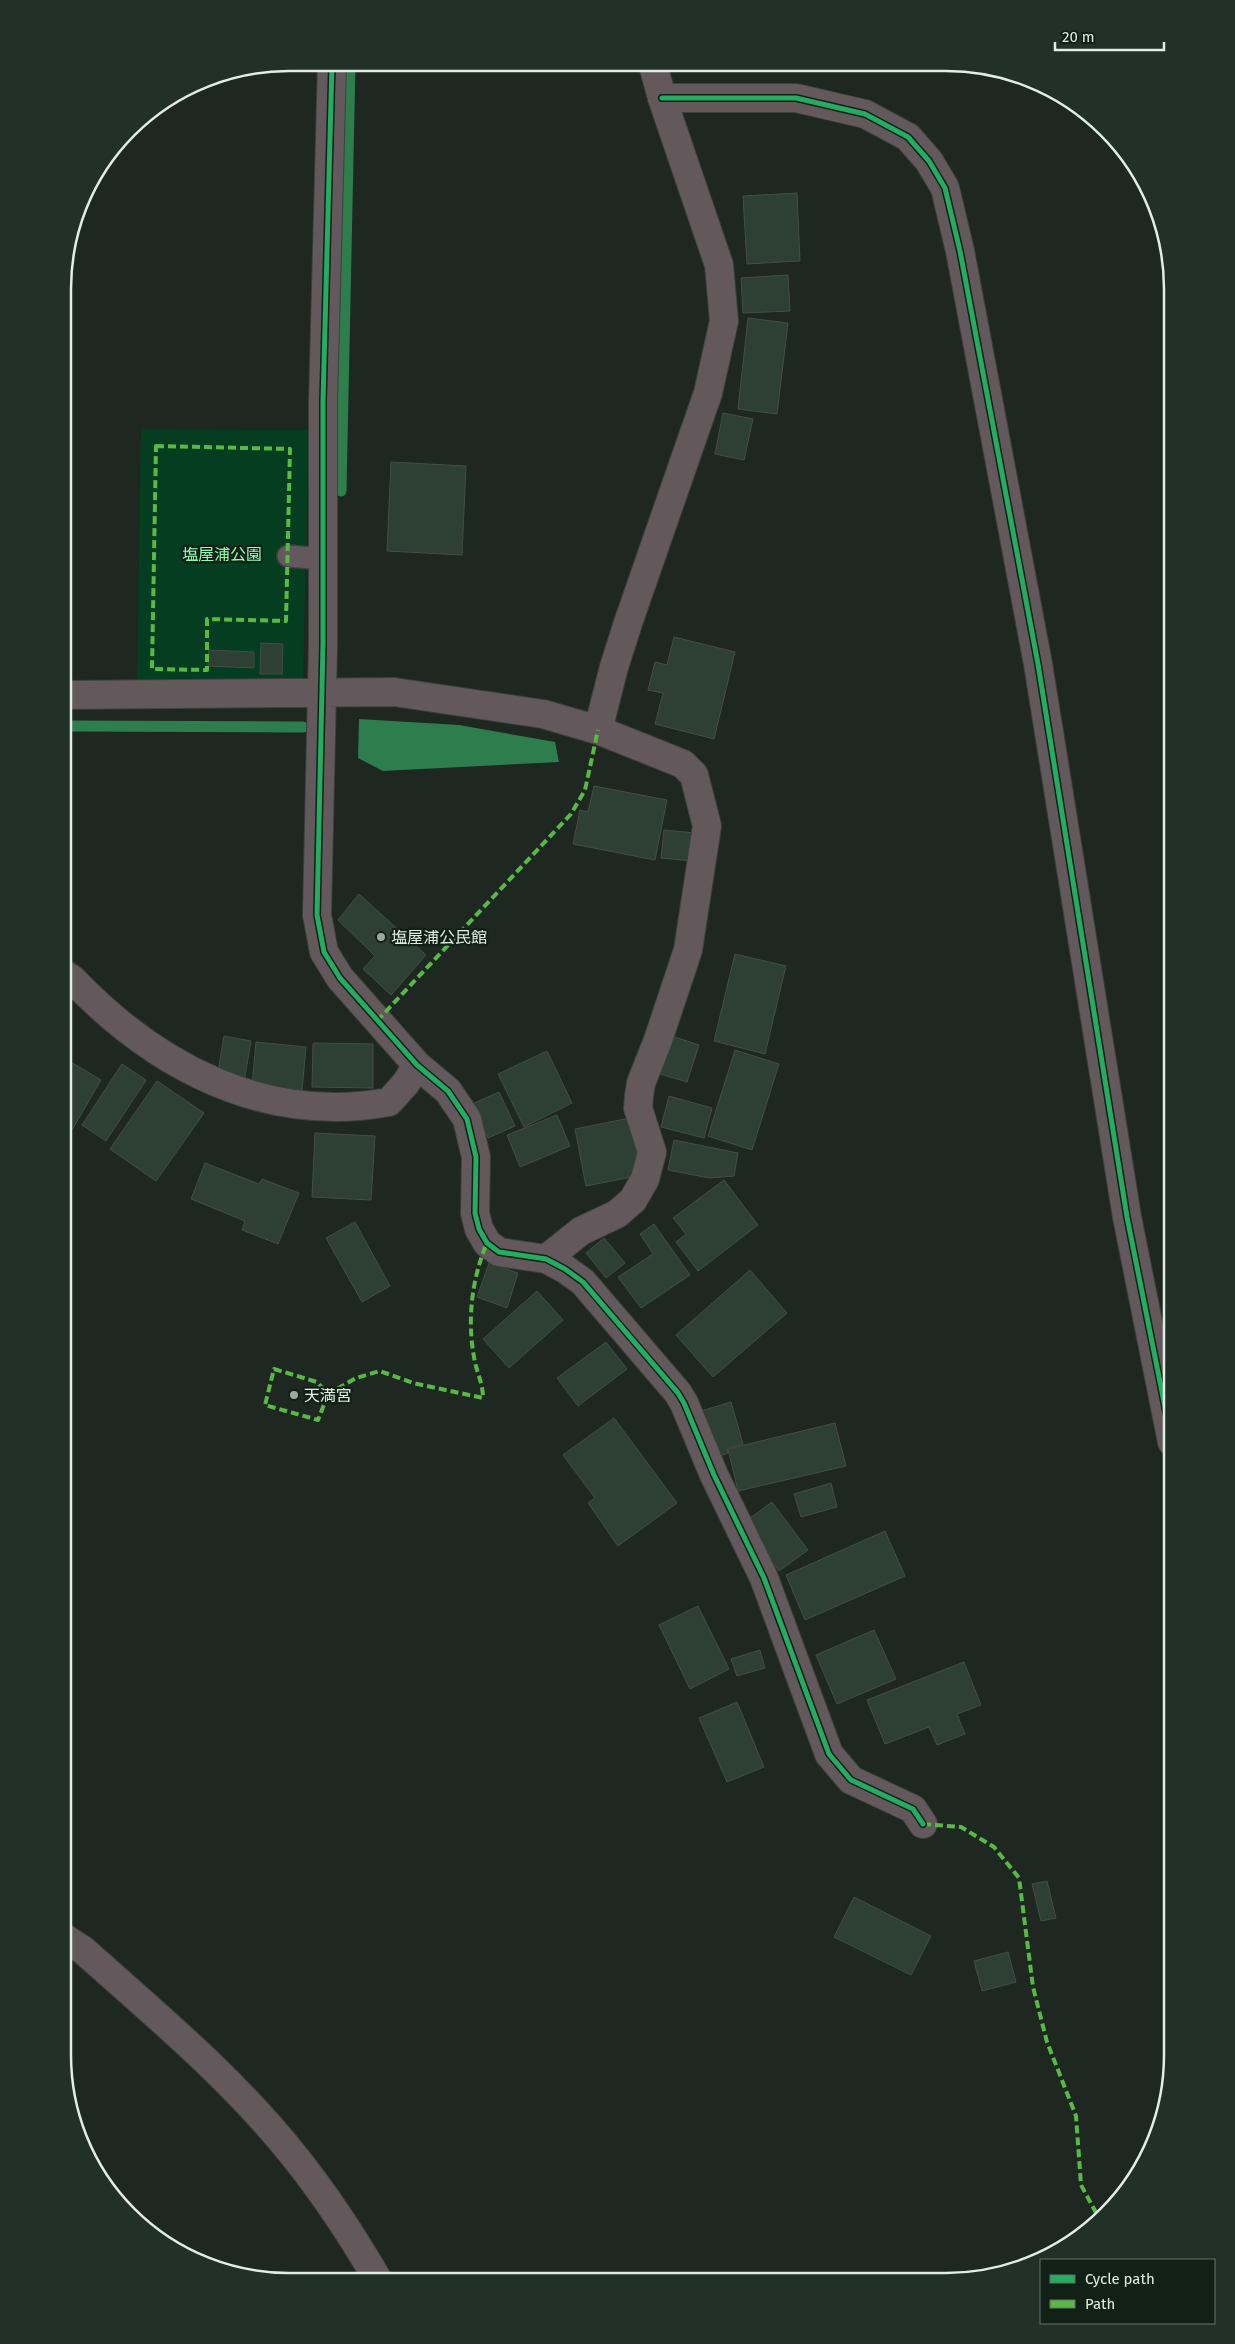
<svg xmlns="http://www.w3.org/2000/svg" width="1235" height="2344" font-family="'Fira Sans','Noto Sans JP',sans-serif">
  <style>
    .green { fill: #043d1f }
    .water { fill: #2d7d4d }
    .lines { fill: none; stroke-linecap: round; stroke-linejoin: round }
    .stream { stroke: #2d7d4d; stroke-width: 11 }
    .building { fill: #2e3f34; stroke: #454d47 }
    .service-casing { stroke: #3a423c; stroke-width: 24 }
    .minor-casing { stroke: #3a423c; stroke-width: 30 }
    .tertiary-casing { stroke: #3a423c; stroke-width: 30 }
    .service { stroke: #63595c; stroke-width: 21 }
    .minor { stroke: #63595c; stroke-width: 28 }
    .tertiary { stroke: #63595c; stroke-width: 28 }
    .quiet { stroke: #58b947; stroke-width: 4; stroke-dasharray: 8 4; stroke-linecap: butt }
    .cycleway-casing { stroke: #112116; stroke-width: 8 }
    .cycleway { stroke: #26ab63; stroke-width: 5 }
    .poi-dot { fill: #9da8a0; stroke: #112116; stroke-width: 2 }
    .labels { text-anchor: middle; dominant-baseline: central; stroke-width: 4.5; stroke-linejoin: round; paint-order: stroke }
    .park-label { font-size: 16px; fill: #8ffeb4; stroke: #112116 }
    .poi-label { font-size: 16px; fill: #e2ede5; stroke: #112116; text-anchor: start }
    .rim { fill: none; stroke: #e2ede5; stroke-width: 2.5 }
  </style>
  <rect width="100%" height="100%" fill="#1e2720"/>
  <path class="green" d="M141,429L309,430L303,678L137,682Z"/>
  <path class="water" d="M359,719L459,725L555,742L559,762L383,771L358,758Z"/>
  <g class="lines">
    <path class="stream" d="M341,491L350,63
      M64,726L303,727"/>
  </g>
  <path class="building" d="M797,193L800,261L747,264L743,196Z
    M788,275L790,311L743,313L741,278Z
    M748,318L788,323L777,414L738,409Z
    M723,413L753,419L744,460L715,454Z
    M391,462L466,466L462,555L387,551Z
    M674,637L735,652L714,739L655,724L663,693L648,690L655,662L667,665Z
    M261,643L283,644L282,674H260Z
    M209,650L254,652V668L208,666Z
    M594,786L667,800L655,860L573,844L580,810L588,812Z
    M664,830L695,833L692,861L661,858Z
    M359,894L426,955L391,995L363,969L375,956L338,920Z
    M735,954L786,966L765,1054L714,1041Z
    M224,1036L251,1041L244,1082L217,1078Z
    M672,1036L699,1045L687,1082L660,1074Z
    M256,1042L306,1047L302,1090L252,1085Z
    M313,1043L373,1044V1088L312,1087Z
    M735,1050L779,1064L752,1150L708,1136Z
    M547,1051L572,1103L524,1127L498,1074Z
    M64,1058L101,1080L72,1130L63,1124Z
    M122,1064L146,1080L106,1141L82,1125Z
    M157,1081L204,1113L156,1181L110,1149Z
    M499,1092L515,1126L488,1138L472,1104Z
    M669,1096L712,1108L704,1138L661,1127Z
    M557,1115L570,1146L520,1167L507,1135Z
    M630,1118L642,1175L586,1186L575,1129Z
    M315,1133L375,1136L371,1200L312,1197Z
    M674,1140L738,1153L734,1176L709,1178L668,1170Z
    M205,1163L259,1184L262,1179L299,1193L278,1244L242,1230L245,1221L191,1199Z
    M724,1180L758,1225L698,1271L676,1242L686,1234L673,1218Z
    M355,1222L390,1286L362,1302L326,1238Z
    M654,1224L690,1275L641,1308L618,1277L653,1254L640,1234Z
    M604,1238L625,1263L606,1278L586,1253Z
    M489,1263L518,1273L507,1308L477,1297Z
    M750,1270L787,1313L713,1377L676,1335Z
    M537,1291L563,1320L509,1368L483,1339Z
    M606,1342L627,1369L578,1406L557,1378Z
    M731,1402L743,1444L727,1448L728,1453L715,1458L701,1411Z
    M614,1418L677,1503L618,1546L588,1503L595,1498L563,1455Z
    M835,1423L846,1466L738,1491L728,1449Z
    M831,1483L837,1507L801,1517L794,1494Z
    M772,1502L808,1550L779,1571L743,1523Z
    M885,1531L905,1576L805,1620L786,1575Z
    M698,1606L729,1669L690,1689L659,1625Z
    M874,1630L896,1679L837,1704L816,1655Z
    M760,1650L765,1668L737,1676L731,1659Z
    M964,1662L981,1705L957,1714L965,1734L937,1745L929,1727L885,1744L867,1700Z
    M737,1702L764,1767L727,1782L699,1718Z
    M1047,1881L1056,1918L1041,1921L1032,1884Z
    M854,1897L931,1936L911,1975L834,1937Z
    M1008,1952L1016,1982L982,1991L974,1961Z"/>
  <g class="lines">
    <g class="service-casing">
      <path id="service" d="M288,556L323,559"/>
    </g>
    <g class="minor-casing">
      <path id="minor" d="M332,63L323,402V644L317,915L324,952L340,978L417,1065L448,1091L467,1119L476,1157L475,1213L479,1229L487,1243L499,1252L546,1259L565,1269L583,1282L678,1393L684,1403L714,1475L764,1578L829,1754L851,1780L913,1809L923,1824
        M64,695L394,692L543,714L598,730L683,764L694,775L707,826L688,950L658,1040L641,1083L639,1096L638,1108L652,1152L645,1179L633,1200L617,1214L581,1231L546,1259
        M598,730L614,667L628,623L708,393L724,321L719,265L662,98L653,65
        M64,974L72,979C155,1066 265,1125 389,1102L406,1083L417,1065"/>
    </g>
    <g class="tertiary-casing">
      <path id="tertiary" d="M662,98H796L865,114L908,137L929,161L945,188L960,251L1038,664L1127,1217L1172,1442
        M63,1937L83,1950C156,2015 234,2080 295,2157C326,2196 353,2237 378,2280"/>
    </g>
    <use href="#service" class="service"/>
    <use href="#minor" class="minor"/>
    <use href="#tertiary" class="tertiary"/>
    <path class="quiet" d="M156,446L290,449L286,621L207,619V670L152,669Z
      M377,1021L571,814L585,790L598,730
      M328,1394L318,1420L265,1405L274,1369L317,1382L328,1394L356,1378L380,1371L413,1383L483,1398C483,1383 476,1371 474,1357C467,1319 472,1278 487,1243
      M923,1824L961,1827L994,1847L1019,1878L1033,1987L1047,2042L1076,2116L1081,2185L1099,2218"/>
    <g class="cycleway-casing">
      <path id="cycleway" d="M332,63L323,402V644L317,915L324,952L340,978L417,1065L448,1091L467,1119L476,1157L475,1213L479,1229L487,1243L499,1252L546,1259L565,1269L583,1282L678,1393L684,1403L714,1475L764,1578L829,1754L851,1780L913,1809L923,1824
        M662,98H796L865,114L908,137L929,161L945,188L960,251L1038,664L1127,1217L1172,1442"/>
    </g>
    <use href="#cycleway" class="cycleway"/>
  </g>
  <g class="poi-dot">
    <circle cx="381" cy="937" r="5"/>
    <circle cx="294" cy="1395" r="5"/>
  </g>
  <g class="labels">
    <g class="park-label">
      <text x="222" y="554">塩屋浦公園</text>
    </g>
    <g class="poi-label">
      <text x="391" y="937">塩屋浦公民館</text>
      <text x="304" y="1395">天満宮</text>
    </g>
  </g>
  <path d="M0 0H1235V2344H0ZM289 71H946A218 218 0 0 1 1164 289V2055A218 218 0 0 1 946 2273H289A218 218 0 0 1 71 2055V289A218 218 0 0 1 289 71Z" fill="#223127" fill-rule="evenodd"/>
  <path class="rim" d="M289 71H946A218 218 0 0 1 1164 289V2055A218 218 0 0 1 946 2273H289A218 218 0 0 1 71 2055V289A218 218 0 0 1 289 71Z"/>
  <rect x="1040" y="2259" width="175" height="65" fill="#112116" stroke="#657369"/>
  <rect x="1050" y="2275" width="25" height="8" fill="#26ab63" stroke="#657369"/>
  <text x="1085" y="2284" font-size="15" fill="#e2ede5">Cycle path</text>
  <rect x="1050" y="2300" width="25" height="8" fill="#58b947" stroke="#657369"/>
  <text x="1085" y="2309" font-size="15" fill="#e2ede5">Path</text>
  <path d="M1055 42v8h109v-8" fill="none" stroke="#e2ede5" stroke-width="2.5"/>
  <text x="1062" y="42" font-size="15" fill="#e2ede5" stroke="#112116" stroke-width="4" paint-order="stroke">20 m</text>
</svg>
